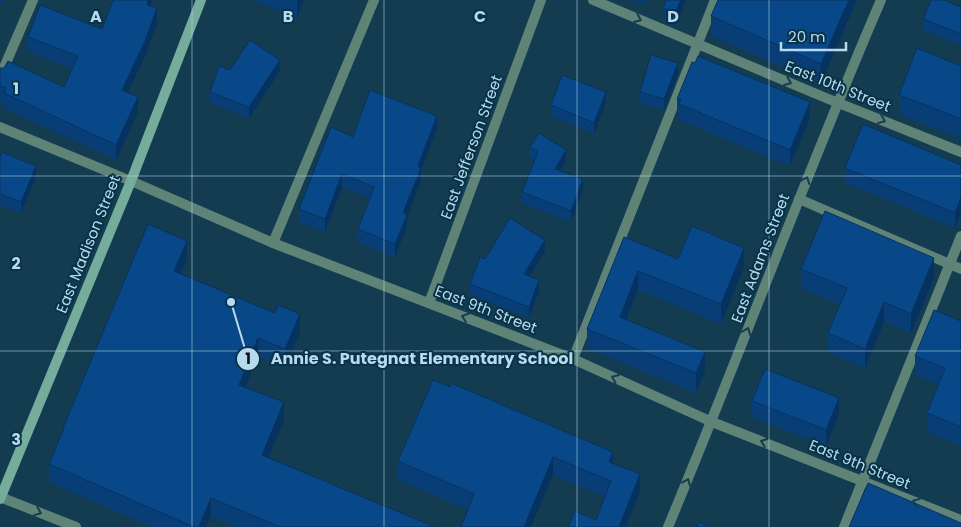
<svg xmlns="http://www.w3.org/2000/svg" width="961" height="527" font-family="Poppins,sans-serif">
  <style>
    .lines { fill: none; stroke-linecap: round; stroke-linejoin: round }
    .service { stroke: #608378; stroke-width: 10 }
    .minor { stroke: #608378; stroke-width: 10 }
    .tertiary { stroke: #608378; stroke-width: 10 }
    .secondary { stroke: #75ac9c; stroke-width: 10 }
    .wall { fill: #083e75 }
    .shaded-wall { fill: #06325f }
    .building { fill: #094888; stroke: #06325f }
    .oneway { stroke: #153e4d }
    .grid { fill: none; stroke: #b7daef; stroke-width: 1; stroke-opacity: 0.55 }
    .labels { text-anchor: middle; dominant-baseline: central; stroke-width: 4; stroke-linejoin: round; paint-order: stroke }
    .street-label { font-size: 15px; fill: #b7daef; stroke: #083245 }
    .grid-label { font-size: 16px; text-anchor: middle; font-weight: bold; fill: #b7daef; stroke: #083245; stroke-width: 4; stroke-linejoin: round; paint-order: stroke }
    .leader { fill: none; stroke: #b7daef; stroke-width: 2 }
    .callout-dot { fill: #b7daef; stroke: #083245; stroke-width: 2 }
    .mark-label { font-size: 15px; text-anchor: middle; font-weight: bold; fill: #111 }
    .callout-label { font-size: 16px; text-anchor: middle; font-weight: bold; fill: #b7daef; stroke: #083245; stroke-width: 4; stroke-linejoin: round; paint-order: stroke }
  </style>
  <rect width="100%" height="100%" fill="#143c50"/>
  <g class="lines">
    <path class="service" d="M0,77L33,0
      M799,199L961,269
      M273,243L374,0
      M573,359L715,0
      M844,527L961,236"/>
    <path class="minor" d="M0,127L131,181L273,243L573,359L712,422L961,520
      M429,303L541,0
      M0,497L76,527"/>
    <path class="tertiary" d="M593,0L826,98L961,152
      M668,527C741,352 806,174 881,0"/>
    <path class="secondary" d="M0,499L131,181L201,0"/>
  </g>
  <path class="wall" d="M0,0H4L2,4L0,3Z
    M254,0H304L297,19Z
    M631,0H646L644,5Z
    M686,0L675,27L663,22V8Z
    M718,0H857L821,83L711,36V16Z
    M151,6L157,24L145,56L128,92L138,112L116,160L4,108V103L0,102V68L64,87L72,69L28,52V37L102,29Z
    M961,7V45L923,30V19Z
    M961,66V139L899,114V95Z
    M230,70L280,71L249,118L210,103V92Z
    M678,74L664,110L640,103V92Z
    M677,99L810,118L790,166L679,120V115L677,114Z
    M606,103L594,134L551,116V105Z
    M437,129L421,170V181L407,218V227L395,257L358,242V229L370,198L342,187L325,232L299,222V209L353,137Z
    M530,147L566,161L560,171L583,190L571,222L522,203V192L535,161L530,158Z
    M0,157L36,177L21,213L0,205Z
    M961,165V212L955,228L845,183V168Z
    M624,237L678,259L744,267L721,324L638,290L627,319L705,371L696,393L587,348V329Z
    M545,251L529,276L539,291L529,318L470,295V284L485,259Z
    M187,259L180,274L300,332L285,367L258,356L245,387L284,420L268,458L435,527H237L211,516L206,527H152L49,482V464L63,432V428Z
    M801,269L934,278L911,333L884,322L865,368L828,352V333L840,305L801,288Z
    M961,321V446L927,432V413L939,385L915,375V356Z
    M433,380L613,463L640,492L626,527H568L596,520L605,497L553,475L468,510L398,480V461Z
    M752,401L839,414L826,446L752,417Z"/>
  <path class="shaded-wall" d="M148,0H152L147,20V5Z
    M297,0H304L297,19Z
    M681,0H686L675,27V13Z
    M849,0H857L821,83V64Z
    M157,8V24L145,56L122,105V90Z
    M280,60V71L249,118V107Z
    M678,63V74L664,110V99Z
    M606,92V103L594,134V123Z
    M138,97V112L116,160V145Z
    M810,102V118L790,166V150Z
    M437,116V129L421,170V181L407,218V227L395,257V244L403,213L418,166Z
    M566,150V161L555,180V169Z
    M36,166V177L21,213V202Z
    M342,174V187L325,232V219Z
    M583,179V190L571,222V211Z
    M961,197V212L955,228V213Z
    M545,240V251L524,285V274Z
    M187,241V259L174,289V271Z
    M744,248V267L721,324V304Z
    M934,258V278L911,333V314Z
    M638,271V290L620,336V317Z
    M539,280V291L529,318V307Z
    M884,302V322L865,368V349Z
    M300,314V332L285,367V349Z
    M258,338V356L239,403V385Z
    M705,352V371L696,393V373Z
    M839,398V414L826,446V430Z
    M284,402V420L262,473V455Z
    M613,452V470L609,462Z
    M553,457V475L531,527H524Z
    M640,474V492L626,527H619Z
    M211,498V516L206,527H199Z"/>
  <path class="building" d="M113,0H148L147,5L157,8L145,41L122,90L138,97L116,145L4,93L6,88L0,86V68H4L8,61L64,87L78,56L28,37L40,5L102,29Z
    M666,0H681L675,13L663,8Z
    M718,0H849L821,64L711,16Z
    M931,0H944L961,7V34L923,19Z
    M250,40L280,60L249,107L210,92L219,66L230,70Z
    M917,48L961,66V119L899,95Z
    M651,55L678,63L664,99L640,92Z
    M698,56L810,102L790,150L679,104L681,100L677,99L692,62L695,63Z
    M562,75L606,92L594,123L551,105Z
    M370,90L437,116L418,166L421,168L403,213L407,215L395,244L358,229L374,187L342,174L325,219L299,209L331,127L353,137Z
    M863,124L961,165V197L955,213L845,168Z
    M539,133L566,150L555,169L583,179L571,211L522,192L538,152L530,147Z
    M2,152L36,166L21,202L0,194V157Z
    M825,211L934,258L911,314L884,302L865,349L828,333L847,288L801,269Z
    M510,218L545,240L524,274L539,280L529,307L470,284L480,257L485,259Z
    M148,224L187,241L174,271L275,313L278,305L300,314L285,349L258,338L239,385L284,402L262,455L435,527H280L211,498L199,527H194L49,464L64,428H63Z
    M692,226L744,248L721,304L638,271L620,317L705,352L696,373L587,329L624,237L678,259Z
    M934,310L961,321V427L927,413L945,368L915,356Z
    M765,369L839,398L826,430L752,401Z
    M433,380L450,387L451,383L613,452L609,462L640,474L619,527H568L575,511L596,520L611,481L553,457L524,527H461L474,494L398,461Z
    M868,483L961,523V527H849Z
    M699,522L709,527H697Z"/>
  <defs><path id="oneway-chevron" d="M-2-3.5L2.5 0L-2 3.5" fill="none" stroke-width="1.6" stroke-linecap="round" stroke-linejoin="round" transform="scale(1.25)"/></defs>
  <g class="oneway">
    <use href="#oneway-chevron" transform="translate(638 19) rotate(23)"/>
    <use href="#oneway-chevron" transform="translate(788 82) rotate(23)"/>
    <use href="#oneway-chevron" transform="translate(882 120) rotate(22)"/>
    <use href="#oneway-chevron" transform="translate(806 180) rotate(-69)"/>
    <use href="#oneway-chevron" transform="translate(465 317) rotate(-159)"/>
    <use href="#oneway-chevron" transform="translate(747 331) rotate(-69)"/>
    <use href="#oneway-chevron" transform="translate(615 378) rotate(-156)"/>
    <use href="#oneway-chevron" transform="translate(764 442) rotate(-159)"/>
    <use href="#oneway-chevron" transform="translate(687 482) rotate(-67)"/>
    <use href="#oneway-chevron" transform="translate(916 502) rotate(-158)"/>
    <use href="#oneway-chevron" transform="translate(38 512) rotate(22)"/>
  </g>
  <path class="grid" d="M192,0V527M384,0V527M577,0V527M769,0V527M0,176H961M0,351H961"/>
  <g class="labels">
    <g class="street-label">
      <text transform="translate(838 86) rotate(22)">East 10th Street</text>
      <text transform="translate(471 147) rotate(-70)">East Jefferson Street</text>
      <text transform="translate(88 244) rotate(-68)">East Madison Street</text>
      <text transform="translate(760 258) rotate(-69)">East Adams Street</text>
      <text transform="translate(486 309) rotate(21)">East 9th Street</text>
      <text transform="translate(860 464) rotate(22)">East 9th Street</text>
    </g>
  </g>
  <g class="grid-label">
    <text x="96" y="22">A</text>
    <text x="288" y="22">B</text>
    <text x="480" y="22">C</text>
    <text x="673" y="22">D</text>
    <text x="16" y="94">1</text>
    <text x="16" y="269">2</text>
    <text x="16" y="445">3</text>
  </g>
  <path class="leader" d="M231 302L248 359"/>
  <g class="callout-dot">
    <circle cx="231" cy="302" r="5"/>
    <circle cx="248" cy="359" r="12"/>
  </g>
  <g class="mark-label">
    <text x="248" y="364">1</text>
  </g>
  <g class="callout-label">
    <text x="422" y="364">Annie S. Putegnat Elementary School</text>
  </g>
  <path d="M781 42v8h65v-8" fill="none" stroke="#b7daef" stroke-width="2.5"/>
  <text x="788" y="42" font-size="15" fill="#b7daef" stroke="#083245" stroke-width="4" paint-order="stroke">20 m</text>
</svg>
